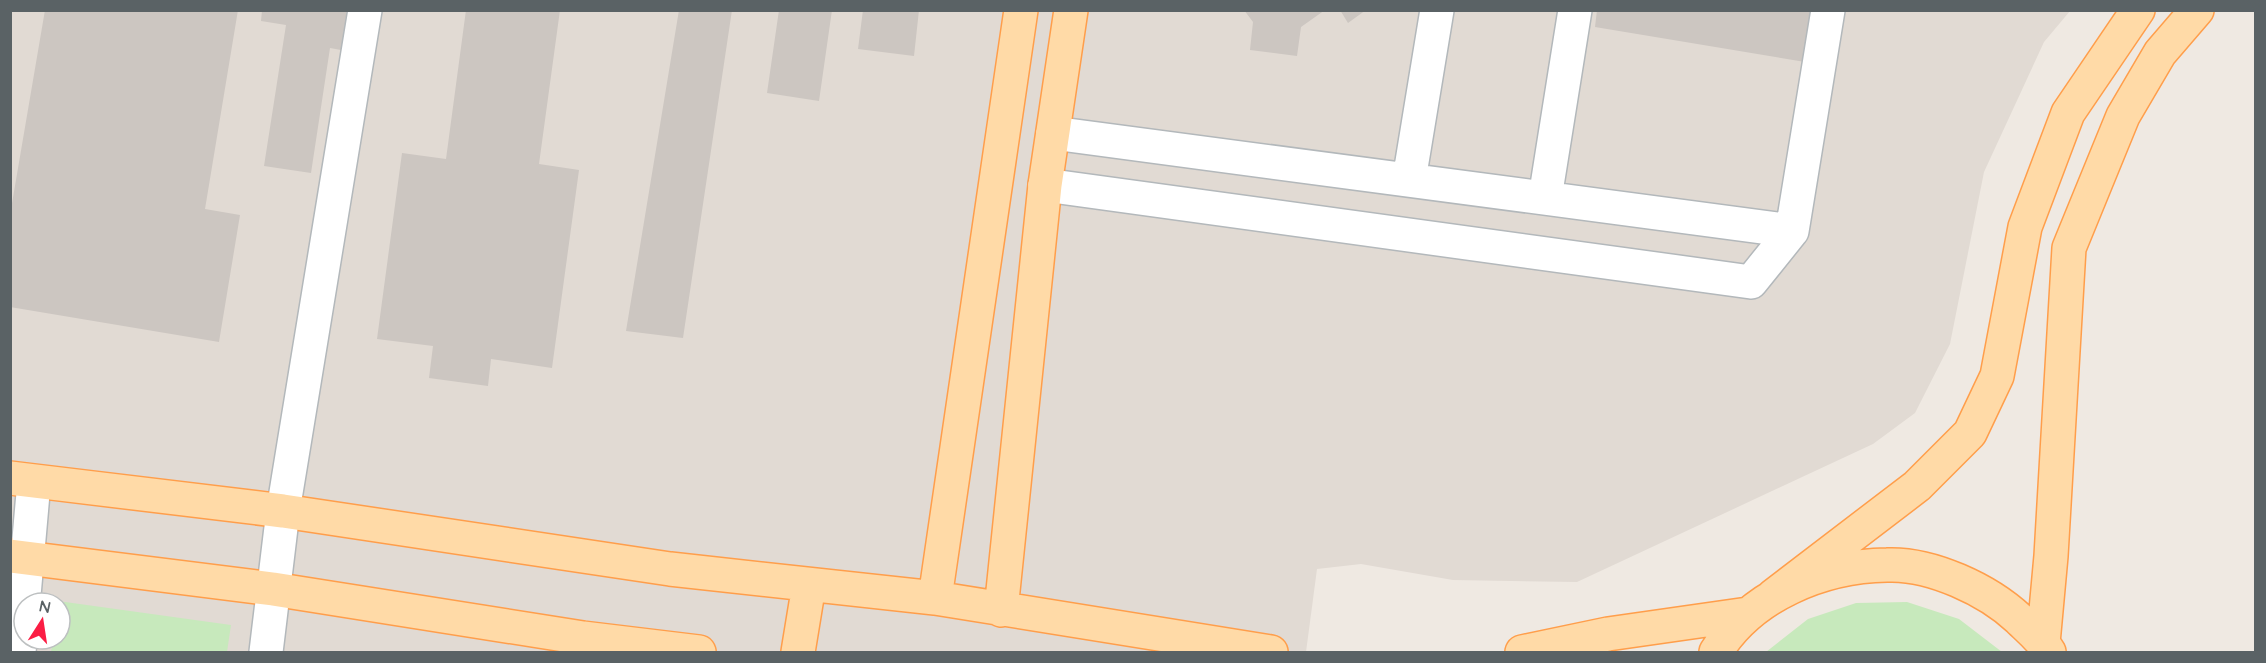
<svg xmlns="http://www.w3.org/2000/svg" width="2266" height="663" font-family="Quicksand,sans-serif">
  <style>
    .education { fill: #e1dad3; fill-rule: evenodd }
    .green { fill: #c7e9bc }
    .building { fill: #ccc6c1 }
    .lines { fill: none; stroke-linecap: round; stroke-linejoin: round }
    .minor-casing { stroke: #b3b8bb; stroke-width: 36 }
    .major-casing { stroke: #ff9e4b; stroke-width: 36 }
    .minor { stroke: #fff; stroke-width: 33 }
    .major { stroke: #ffdaa7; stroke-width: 33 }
  </style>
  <rect width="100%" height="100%" fill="#efe9e2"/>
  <path class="education" d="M10,11H2070L2044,42L1984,172L1950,344L1915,413L1873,444L1577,582L1453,580L1361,564L1317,569L1306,652H11ZM24,603H60V639H24Z"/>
  <path class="green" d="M58,601L231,625L227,652H51L53,639H60Z
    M1907,602L1959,619L2002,652H1766L1808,619L1856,603Z"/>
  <path class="building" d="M45,10H238L205,209L240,215L219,342L10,307V215Z
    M262,10H347L341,50L330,48L311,173L264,166L286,25L261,21Z
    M466,10H560L539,164L579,170L552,368L491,359L488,386L429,378L433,346L377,339L402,153L446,159Z
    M679,10H732L683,338L626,331Z
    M779,10H832L819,101L767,93Z
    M863,10H919L914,56L858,49Z
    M1244,10H1325L1301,27L1297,56L1250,50L1253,22Z
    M1340,10H1366L1348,23Z
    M1597,10H1814L1805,62L1595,27Z"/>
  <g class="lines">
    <g class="minor-casing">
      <path id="minor" d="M1053,133L1792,231L1828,10
        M1409,180L1437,10
        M1045,185L1751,282L1792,231
        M1545,198L1575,10
        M19,652L34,482
        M266,652L283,511L365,10"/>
    </g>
    <g class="major-casing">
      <path id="major" d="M10,478L283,511L670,569L935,598L1271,652
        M10,556L273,589L583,638L699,652
        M1773,596L1917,486L1970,433L1997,376L2025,227L2068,113L2138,10
        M935,598L1021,10
        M1001,610L1045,185L1071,10
        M2043,643L2051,556L2069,248L2123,116L2160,53L2197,10
        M798,652L809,585
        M1522,652L1608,634L1748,614
        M1716,652C1751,595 1822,566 1887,565C1931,563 1988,590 2019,619C2030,630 2042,639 2049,652"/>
    </g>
    <use href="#minor" class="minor"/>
    <use href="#major" class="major"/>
  </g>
  <rect width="2266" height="663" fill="none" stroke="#5a6265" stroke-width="24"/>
  <g transform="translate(42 621) rotate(12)"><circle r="28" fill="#ffffff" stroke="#bdc0c1" stroke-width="1.5"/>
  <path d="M0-4.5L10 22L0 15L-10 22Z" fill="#fb1d44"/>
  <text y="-9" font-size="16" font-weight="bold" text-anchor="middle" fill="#5a6265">N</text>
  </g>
</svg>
